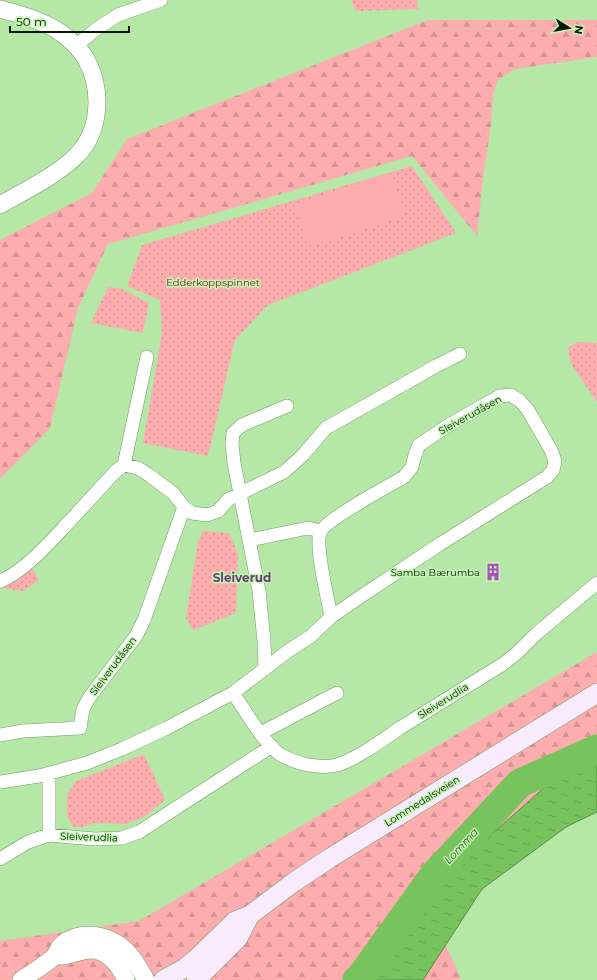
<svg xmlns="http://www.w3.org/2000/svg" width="597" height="980" font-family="Montserrat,sans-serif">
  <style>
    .grass { fill: url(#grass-dots) }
    .forest { fill: url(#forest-firs) }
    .garden { fill: #fdadae }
    .water { fill: url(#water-ripples); stroke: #558f42 }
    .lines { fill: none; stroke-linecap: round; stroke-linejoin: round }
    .river { stroke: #77c35d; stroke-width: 29 }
    .minor-casing { stroke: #6f9e60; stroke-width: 14 }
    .tertiary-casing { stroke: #6f9e60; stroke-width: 18 }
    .secondary-casing { stroke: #6f9e60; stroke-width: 20 }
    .minor { stroke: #fff; stroke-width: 13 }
    .tertiary { stroke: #fff; stroke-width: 17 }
    .secondary { stroke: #f9ebfe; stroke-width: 19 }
    .labels { text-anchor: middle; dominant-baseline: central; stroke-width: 3; stroke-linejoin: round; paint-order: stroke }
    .park-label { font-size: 10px; fill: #871228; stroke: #c2f4b2 }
    .street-label { font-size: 10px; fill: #061702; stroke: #c2f4b2 }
    .poi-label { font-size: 10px; fill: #061702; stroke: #c2f4b2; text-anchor: end }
    .water-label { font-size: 11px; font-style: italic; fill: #285915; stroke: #c2f4b2 }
    .quarter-label { font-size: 12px; font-weight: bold; fill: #693e75; stroke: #c2f4b2 }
  </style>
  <defs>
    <pattern id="grass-dots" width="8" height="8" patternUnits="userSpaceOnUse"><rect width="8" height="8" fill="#fdadae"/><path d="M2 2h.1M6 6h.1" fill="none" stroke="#d79494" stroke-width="1.8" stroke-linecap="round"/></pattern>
    <pattern id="forest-firs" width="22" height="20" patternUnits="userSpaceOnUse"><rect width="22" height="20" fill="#fdadae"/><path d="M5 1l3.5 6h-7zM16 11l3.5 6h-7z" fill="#d79494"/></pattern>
    <pattern id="water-ripples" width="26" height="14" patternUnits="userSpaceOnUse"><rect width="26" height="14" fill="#77c35d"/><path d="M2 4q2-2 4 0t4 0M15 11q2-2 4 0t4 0" fill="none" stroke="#65a74f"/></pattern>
  </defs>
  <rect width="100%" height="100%" fill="#b5e7a6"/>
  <path class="grass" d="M351,0H417L419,9L356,11Z
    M412,166L456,233L268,305L235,340L208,456L143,443L162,333L160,300L127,286L142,245Z
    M108,287L122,289L149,303L143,333L91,323Z
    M577,342L597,343V402L571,364L568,348Z
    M203,531L229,533L238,554L236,613L193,630L186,618L198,542Z
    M31,567L39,580L23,591L1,588Z
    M144,754L165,800L144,817L126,824L95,823L82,827H74L67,817V794L76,781Z"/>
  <path class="forest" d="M428,20H597V57L515,69L498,80L493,94L491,125L483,178L477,236L412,156L108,244L78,308L50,428L0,479V240L92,193L127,139Z
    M597,652V799L495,877L440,934L461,978L458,980H0V941L139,921Z"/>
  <path class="garden" d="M391,173L405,216L308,247L294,204Z"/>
  <path class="water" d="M597,751V812L566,827L482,889L423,980H345L433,886L546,786Z"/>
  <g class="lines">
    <path class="river" d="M357,980L360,978L434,875L520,783L597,749"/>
    <g class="minor-casing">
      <path id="minor" d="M76,46L95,30L118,15L161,0
        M124,465L147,357
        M250,540L308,528L320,531
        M0,581C23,573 51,541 68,523C84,506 100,488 116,471L124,465L138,468L149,475L173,493L184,507L192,513L207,515L218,511L229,499L284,472L303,455L326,428L436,366L460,354
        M265,669L264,641L259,591L234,463L232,444L233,433L242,425L287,406
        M233,693C245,710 264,744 281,755C297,764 319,769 337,765C357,759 382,740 400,728C434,707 468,686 503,664L517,653L536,634L597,583
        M261,733L337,693
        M0,735L23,731L80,728L83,709L89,698L136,636L144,620L184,507
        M0,782L39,776L87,763L122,749L167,728L233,693L288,651L311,636L331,617L363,595L440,544L547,477L553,470L555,461L551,450L528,410L520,401L511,395L500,396L449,425L419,445L415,455L412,467L404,477C389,486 324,520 320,533C315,548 328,599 331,617
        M49,835L94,839L122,838L139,832L272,746
        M0,859L28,842L49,835V774"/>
    </g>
    <g class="tertiary-casing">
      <path id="tertiary" d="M0,9C18,14 38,19 55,29C67,36 80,48 87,61C102,89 101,131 77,155C58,175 24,191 0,205
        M55,955C67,958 71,953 83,951C104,946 118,963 126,980
        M21,980C32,973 44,965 54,957C57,953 58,948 62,944C84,927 115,936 131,956C137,963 141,972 146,980"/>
    </g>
    <g class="secondary-casing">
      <path id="secondary" d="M163,980L185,968L195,960L235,921L250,915L294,882L330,858L597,693
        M196,980L238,938L250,915"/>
    </g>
    <use href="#minor" class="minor"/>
    <use href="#tertiary" class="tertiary"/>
    <use href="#secondary" class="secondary"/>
  </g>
  <defs>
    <g id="building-bare" transform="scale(1.38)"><path d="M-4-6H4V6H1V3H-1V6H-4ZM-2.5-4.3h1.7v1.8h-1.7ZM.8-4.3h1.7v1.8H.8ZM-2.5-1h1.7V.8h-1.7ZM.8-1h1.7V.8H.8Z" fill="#a651be" stroke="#c2f4b2" stroke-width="2.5" paint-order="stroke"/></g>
  </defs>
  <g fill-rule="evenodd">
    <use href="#building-bare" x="493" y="572"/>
  </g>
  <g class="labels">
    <g class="park-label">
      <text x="213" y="282">Edderkoppspinnet</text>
    </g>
    <g class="street-label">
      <text transform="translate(470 415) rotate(-29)">Sleiverudåsen</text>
      <text transform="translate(113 666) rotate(-53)">Sleiverudåsen</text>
      <text transform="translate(443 701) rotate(-32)">Sleiverudlia</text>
      <text transform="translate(422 801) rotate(-32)">Lommedalsveien</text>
      <text transform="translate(89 837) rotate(2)">Sleiverudlia</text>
    </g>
    <g class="poi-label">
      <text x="480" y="572">Samba Bærumba</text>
    </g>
    <g class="water-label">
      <text transform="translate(461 846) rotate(-47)">Lomma</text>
    </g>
    <g class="quarter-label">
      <text x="242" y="577">Sleiverud</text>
    </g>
  </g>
  <g transform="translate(569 28) rotate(101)" stroke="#c2f4b2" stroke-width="3" paint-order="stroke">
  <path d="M0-3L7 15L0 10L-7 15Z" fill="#061702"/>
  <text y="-6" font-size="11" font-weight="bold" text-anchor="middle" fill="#061702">N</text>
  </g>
  <path d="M10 26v6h119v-6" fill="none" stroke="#061702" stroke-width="2"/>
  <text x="16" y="26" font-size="12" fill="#061702" stroke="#c2f4b2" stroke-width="3" paint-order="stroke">50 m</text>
</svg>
